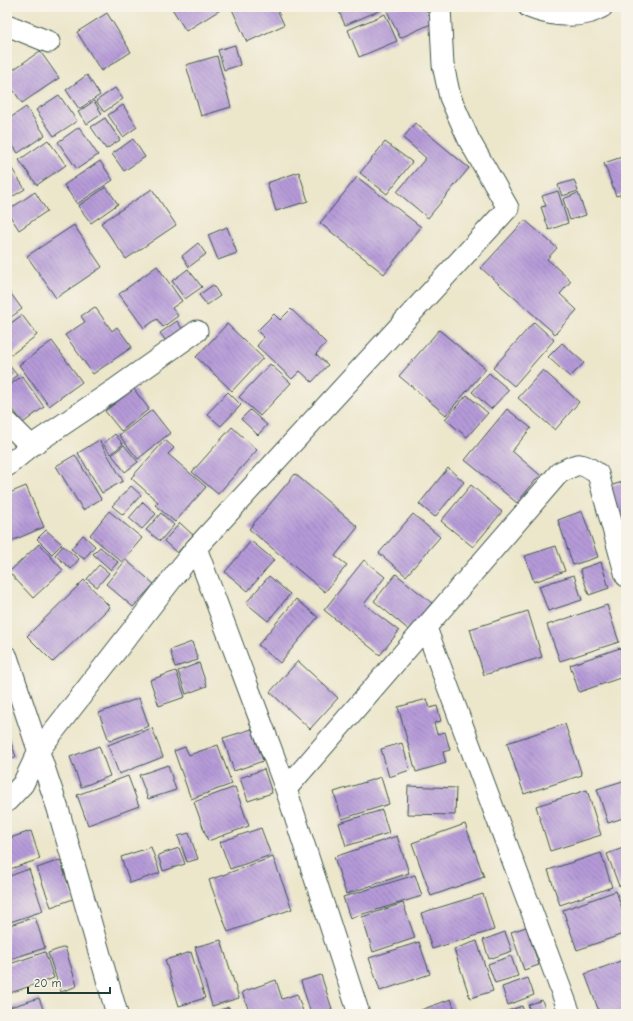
<svg xmlns="http://www.w3.org/2000/svg" width="633" height="1021" font-family="'Comic Neue',sans-serif">
  <style>
    .building { fill: url(#building-back-hatch) }
    .lines { fill: none; stroke-linecap: round; stroke-linejoin: round }
    .street-casing { stroke: #3e564b; stroke-width: 23 }
    .street { stroke: #fff; stroke-width: 21 }
  </style>
  <defs>
    <pattern id="building-back-hatch" width="6" height="6" patternUnits="userSpaceOnUse"><rect width="6" height="6" fill="#b59ad8"/><path d="M-1 5l2 2M0 0l6 6M5-1l2 2" fill="none" stroke="#937fb0"/></pattern>
  </defs>
  <rect width="100%" height="100%" fill="#f7f3e8"/>
  <filter id="ink" filterUnits="userSpaceOnUse"><feTurbulence type="fractalNoise" baseFrequency=".025" numOctaves="2"/><feDisplacementMap in="SourceGraphic" scale="8" xChannelSelector="R" yChannelSelector="G"/><feConvolveMatrix kernelMatrix="1 2 1 2 8 2 1 2 1" color-interpolation-filters="sRGB"/></filter>
  <filter id="wash" filterUnits="userSpaceOnUse"><feTurbulence type="fractalNoise" baseFrequency=".012" numOctaves="4" result="noise"/><feDisplacementMap in="SourceGraphic" scale="16" xChannelSelector="R" yChannelSelector="G"/><feGaussianBlur stdDeviation="0.9" result="paint"/><feColorMatrix in="noise" values="0 0 0 0 0 0 0 0 0 0 0 0 0 0 0 0 0 1.4 0 .05"/><feComposite in="paint" operator="in"/></filter>
  <g filter="url(#wash)">
    <rect width="100%" height="100%" fill="#ece6cb"/>
    <g id="blocks">
      <path class="building" d="M171,7H218L220,10L186,31Z
        M231,7H276L284,25L247,42Z
        M337,7H380L381,10L345,25Z
        M385,7H425L433,23L400,38Z
        M107,13L131,52L101,71L77,32Z
        M385,14L397,41L359,57L348,30Z
        M235,45L240,65L224,70L218,50Z
        M40,51L59,78L22,103L7,81V74Z
        M217,56L231,107L201,116L186,65Z
        M87,75L100,95L79,109L66,90Z
        M115,88L123,99L104,112L96,101Z
        M59,95L77,121L54,136L36,110Z
        M94,101L102,114L87,124L78,112Z
        M123,105L137,127L123,137L108,115Z
        M26,107L45,135L18,153L7,137V120Z
        M105,118L120,140L106,149L91,127Z
        M415,123L469,168L428,218L397,192L426,158L403,138Z
        M79,127L98,155L77,169L58,142Z
        M133,139L145,157L124,171L112,154Z
        M48,140L66,165L37,185L19,160Z
        M385,142L412,162L387,194L360,173Z
        M622,157L626,169V193L616,196L604,163Z
        M7,161L25,189L7,200Z
        M100,161L113,180L77,204L64,185Z
        M299,172L308,201L276,211L267,183Z
        M357,177L421,227L384,274L320,223Z
        M574,180L578,191L562,196L558,185Z
        M106,187L118,204L91,223L78,206Z
        M152,189L176,225L126,259L101,223Z
        M558,191L568,223L549,230L541,207L546,206L542,196Z
        M35,192L47,211L19,230L7,211Z
        M578,193L586,215L570,220L563,199Z
        M525,220L557,248L547,259L571,281L560,294L577,310L555,334L481,268Z
        M74,225L102,267L56,298L27,256Z
        M227,227L237,253L218,260L208,235Z
        M198,243L206,254L189,267L182,256Z
        M157,266L182,301L172,308L178,316L163,327L157,319L144,328L119,294Z
        M188,269L202,287L185,299L172,281Z
        M213,285L220,296L207,305L199,295Z
        M9,291L22,309L7,320V293Z
        M95,307L112,331L117,327L132,347L93,374L65,335L85,322L81,316Z
        M291,309L326,343L316,354L328,365L312,382L300,371L292,379L257,346L264,337L257,331L274,314L280,320Z
        M22,315L37,335L7,358V326Z
        M177,321L185,333L169,345L160,333Z
        M534,322L554,340L514,386L493,368Z
        M227,324L263,358L232,391L196,357Z
        M439,330L486,369L446,415L399,376Z
        M52,341L82,382L49,406L19,365Z
        M562,343L584,363L570,377L548,357Z
        M8,364L17,375L7,383V365Z
        M270,364L291,383L260,416L239,397Z
        M543,370L579,402L555,430L518,398Z
        M489,373L509,390L491,409L472,392Z
        M22,376L44,407L23,423L7,401V387Z
        M134,389L149,409L121,431L105,411Z
        M228,392L241,405L221,426L207,414Z
        M467,395L488,413L467,437L445,419Z
        M507,409L531,428L512,451L540,475L517,503L465,460Z
        M152,410L170,433L138,459L119,435Z
        M250,410L267,425L258,435L241,419Z
        M232,427L257,450L218,494L192,472Z
        M115,434L123,444L111,454L103,444Z
        M99,440L123,481L102,493L78,453Z
        M165,440L174,448L168,454L206,487L175,522L155,505L158,502L131,478Z
        M124,445L138,462L125,472L112,455Z
        M75,455L101,499L83,510L56,466Z
        M448,468L464,482L435,517L419,504Z
        M295,474L358,527L335,556L347,565L325,592L249,529Z
        M626,481V538L609,486Z
        M471,485L502,512L473,547L441,521Z
        M26,486L44,527L7,543V494Z
        M131,486L141,495L123,515L112,506Z
        M143,502L156,514L142,529L129,518Z
        M109,511L142,538L122,562L90,535Z
        M582,511L598,557L573,565L558,520Z
        M161,513L174,525L160,541L146,530Z
        M413,514L440,537L406,576L379,553Z
        M180,523L193,535L177,553L164,541Z
        M46,530L62,544L52,554L37,539Z
        M83,535L95,546L84,559L71,549Z
        M251,541L274,560L248,591L225,572Z
        M39,544L63,570L33,598L9,572Z
        M63,546L79,559L71,569L55,555Z
        M556,546L565,571L534,582L525,556Z
        M100,547L118,562L111,570L93,554Z
        M126,560L154,584L133,607L106,584Z
        M364,560L385,577L364,604L399,631L380,655L324,610Z
        M601,562L609,588L589,595L580,569Z
        M99,565L109,573L97,587L87,579Z
        M396,574L432,603L409,630L374,601Z
        M574,575L582,600L548,611L539,586Z
        M269,576L290,594L268,621L246,603Z
        M84,580L110,607L53,662L27,636Z
        M296,599L318,617L280,663L258,645Z
        M607,605L619,642L560,661L547,625Z
        M528,611L542,657L484,675L470,629Z
        M192,642L198,660L175,667L170,650Z
        M620,648L626,665V676L579,692L570,665Z
        M298,661L338,698L310,729L270,692Z
        M199,663L207,686L186,694L178,671Z
        M176,671L185,697L159,706L150,680Z
        M139,698L149,726L109,741L99,713Z
        M427,699L430,708L437,706L441,721L434,723L437,734L445,732L450,750L443,752L446,763L416,772L398,707Z
        M565,724L582,775L524,794L507,743Z
        M152,728L163,757L119,774L108,745Z
        M252,729L263,761L234,771L223,738Z
        M7,731L16,757L7,760Z
        M402,743L410,770L389,777L381,749Z
        M218,745L232,784L191,799L174,751L185,747L189,755Z
        M99,746L110,776L81,787L70,757Z
        M168,765L176,790L148,799L139,775Z
        M264,769L272,793L248,801L240,778Z
        M128,776L139,806L88,825L77,795Z
        M381,777L389,804L342,819L334,792Z
        M626,780V817L608,823L597,789Z
        M408,786L456,788L455,815L407,814Z
        M235,787L249,826L208,841L194,802Z
        M587,790L601,835L550,851L536,806Z
        M382,810L389,833L346,846L339,823Z
        M465,824L484,877L431,896L412,843Z
        M261,828L271,855L230,869L220,842Z
        M31,831L40,859L7,870V839Z
        M189,833L198,859L187,862L178,836Z
        M397,836L409,873L346,894L334,857Z
        M151,847L160,873L130,883L121,857Z
        M626,847V883L619,886L607,854Z
        M179,848L185,864L163,871L158,855Z
        M601,853L612,887L560,905L548,870Z
        M273,857L292,909L228,932L209,880Z
        M60,860L73,899L51,907L37,868Z
        M29,869L43,911L7,923V877Z
        M415,875L422,896L350,918L343,897Z
        M616,891L626,919V933L577,950L563,910Z
        M483,894L494,930L432,949L421,913Z
        M403,903L415,938L373,952L362,917Z
        M35,917L45,948L7,960V926Z
        M526,927L539,965L524,970L511,932Z
        M505,932L512,951L489,959L483,940Z
        M221,940L239,998L212,1006L195,947Z
        M477,941L493,991L470,998L454,949Z
        M419,942L430,974L380,991L369,958Z
        M65,947L77,986L61,992L48,953Z
        M45,952L54,978L7,994V965Z
        M191,952L205,998L179,1006L165,960Z
        M511,956L518,976L495,983L488,964Z
        M626,959V1014H600L585,974Z
        M321,975L332,1009L316,1014H311L301,981Z
        M528,978L534,995L508,1005L502,987Z
        M276,980L282,999L297,994L304,1014H250L242,992Z
        M39,998L45,1014H7V1008Z
        M451,999L456,1014H410Z
        M542,1000L547,1014H531L528,1005Z
        M522,1006L525,1014H499Z
        M229,1007L232,1014H210Z"/>
    </g>
  </g>
  <g filter="url(#ink)">
    <use href="#blocks" fill-opacity="0" stroke="#3e564b" stroke-width="1"/>
    <g class="lines">
      <g class="street-casing">
        <path id="street" d="M529,7C546,14 569,18 588,13C592,12 597,9 602,7
          M7,25L49,42
          M7,422L31,446L7,466
          M31,446L114,390L197,331
          M196,548L286,789
          M426,628L570,1014
          M7,657L58,809L117,1014
          M7,801L23,784L39,750L196,548L508,208L469,140L450,97L443,65L440,7
          M359,1014L286,789L559,473C579,463 579,461 598,474L626,576"/>
      </g>
      <use href="#street" class="street"/>
    </g>
  </g>
  <rect width="633" height="1021" fill="none" stroke="#f7f3e8" stroke-width="24"/>
  <path d="M28 987v6h82v-6" fill="none" stroke="#1f3d34" stroke-width="2"/>
  <text x="34" y="987" font-size="12" fill="#1f3d34" stroke="#f7f3e8" stroke-width="3" paint-order="stroke">20 m</text>
</svg>
